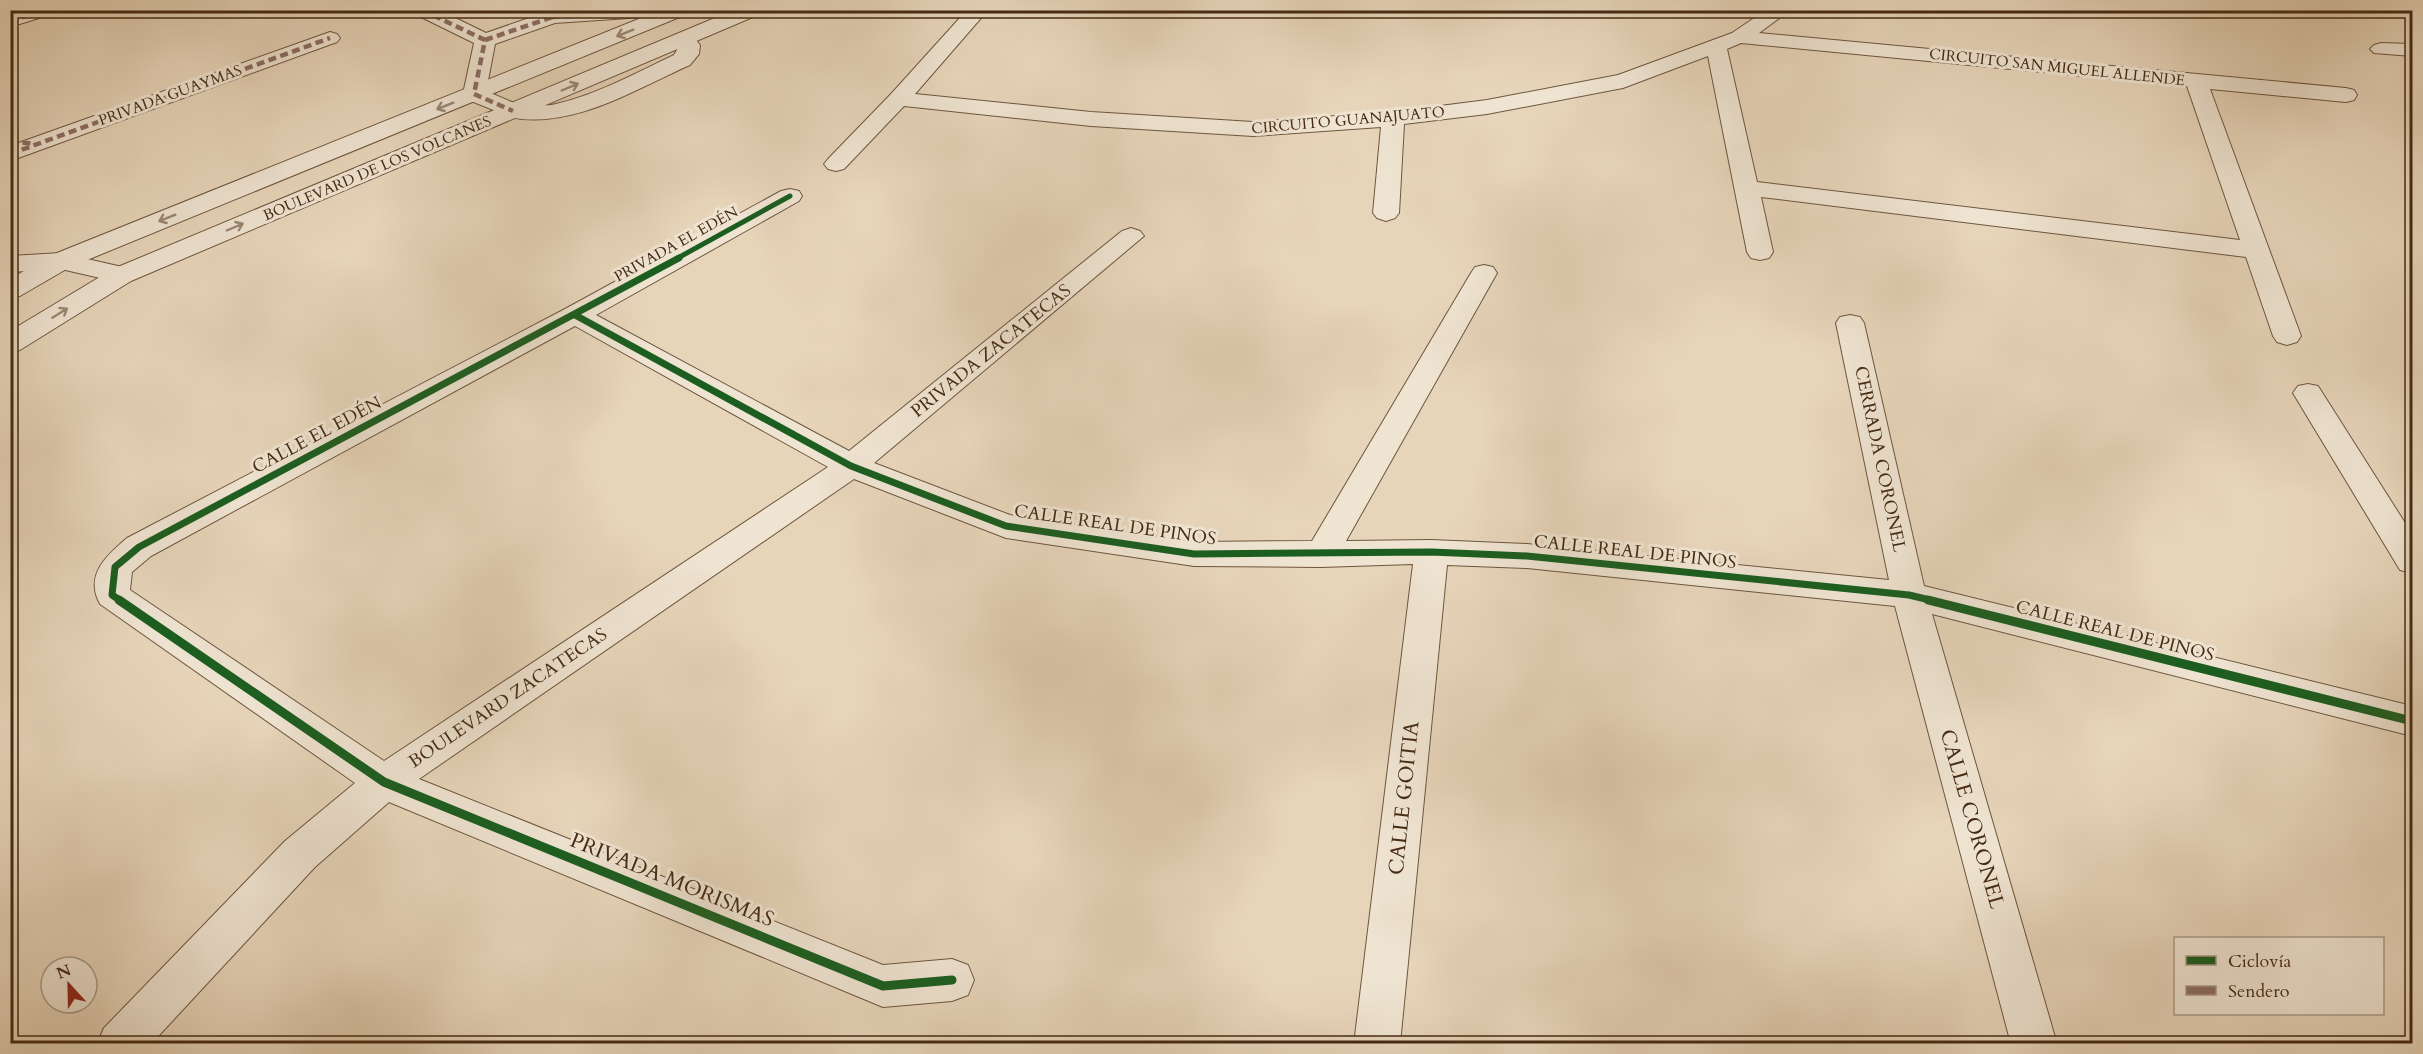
<svg xmlns="http://www.w3.org/2000/svg" width="2423" height="1054" font-family="Cardo,serif">
  <style>
    .lines { fill: none; stroke-linecap: round; stroke-linejoin: round }
    .service-casing { stroke: #6e563d; stroke-width: 2 }
    .minor-casing { stroke: #6e563d; stroke-width: 2 }
    .tertiary-casing { stroke: #6e563d; stroke-width: 2 }
    .service { fill: #efe4d2; fill-rule: evenodd }
    .minor { fill: #efe4d2; fill-rule: evenodd }
    .tertiary { fill: #efe4d2; fill-rule: evenodd }
    .quiet { stroke: #8d6e63; stroke-width: 4.5; stroke-dasharray: 8 4.5; stroke-linecap: butt }
    .cycleway-far2-casing { stroke: #efe4d2; stroke-width: 8 }
    .cycleway-far1-casing { stroke: #efe4d2; stroke-width: 10 }
    .cycleway-casing { stroke: #efe4d2; stroke-width: 13 }
    .cycleway-far2 { stroke: #1b5e20; stroke-width: 5 }
    .cycleway-far1 { stroke: #1b5e20; stroke-width: 7 }
    .cycleway { stroke: #1b5e20; stroke-width: 9 }
    .oneway { stroke: #9a8872 }
    .labels { text-anchor: middle; dominant-baseline: central; stroke-width: 6; stroke-linejoin: round; paint-order: stroke }
    .far-street-label { font-size: 15px; fill: #452b13; stroke: #efe4d2 }
    .street-label { font-size: 18px; fill: #452b13; stroke: #efe4d2 }
    .near-street-label { font-size: 21px; fill: #452b13; stroke: #efe4d2 }
  </style>
  <rect width="100%" height="100%" fill="#e7d5ba"/>
  <filter id="stains"><feTurbulence type="fractalNoise" baseFrequency=".00333" numOctaves="4"/><feColorMatrix values="0 0 0 0 .2 0 0 0 0 .09 0 0 0 0 .02 0 0 0 .5 -.17"/></filter>
  <radialGradient id="worn" r=".72"><stop offset=".6" stop-color="#630" stop-opacity="0"/><stop offset="1" stop-color="#630" stop-opacity=".3"/></radialGradient>
  <g class="lines">
    <g class="service-casing">
      <path id="service" d="M685,33L692,35L700,45L699,54L690,65C633,90 569,132 505,116L502,111L505,106C522,102 539,108 556,104C598,94 636,73 674,55L679,46L675,39L678,35Z"/>
    </g>
    <g class="minor-casing">
      <path id="minor" d="M23,10H55L52,14L10,27V14Z
        M412,10H439L486,33L532,17L521,14L518,10H668L658,16L555,23L495,44L486,91L521,106L524,111L521,116L513,118L466,99L463,94L474,43L415,14Z
        M967,10H988L915,94L1091,112L1253,122L1393,112L1487,100L1618,75L1732,33L1766,10H1790L1759,33L2346,88L2354,90L2357,95L2354,100L2346,102L2210,89L2301,336L2297,342L2287,345L2277,342L2273,336L2246,257L1761,197L1773,252L1769,258L1760,260L1751,258L1747,252L1708,56L1623,88L1487,114L1404,124L1399,213L1395,218L1386,221L1377,218L1373,213L1381,127L1253,136L1091,126L904,106L844,169L836,171L828,169L824,164L828,159L891,94ZM1741,43L2187,86L2240,240L1757,182L1727,49Z
        M330,32L337,34L340,38L337,42L10,161V146Z
        M2381,43L2412,44V56L2374,53L2370,49L2374,45Z
        M790,189L799,191L802,196L799,201L596,315L849,451L1122,231L1131,228L1140,231L1144,236L874,463L1010,515L1194,542L1312,541L1471,273L1475,267L1484,265L1493,267L1497,273L1346,541L1431,540L1527,544L1889,580L1836,323L1840,317L1850,315L1860,317L1864,323L1924,586L2412,706V736L1932,614L2057,1044H2011L1895,606L1527,568L1447,565L1400,1044H1354L1413,564L1321,567L1194,566L1006,538L854,479L419,779L883,965L952,959L968,965L974,980L968,995L952,1001L883,1007L389,802L315,867L151,1044H97L104,1028L285,841L355,783L100,604C84,575 107,555 127,538L565,309L781,191ZM575,326L828,467L384,761L130,590L132,572L151,556Z
        M61,253L131,269L135,275L131,281L122,283L61,269L10,272V256Z
        M2308,384L2318,386L2412,534V573L2400,570L2293,393L2298,386Z"/>
    </g>
    <g class="tertiary-casing">
      <path id="tertiary" d="M661,10H690L687,14L70,267L20,296L10,298V279L52,255Z
        M734,10H763L760,14L131,281L20,350L10,353V331L113,269Z"/>
    </g>
    <use href="#service" class="service"/>
    <use href="#minor" class="minor"/>
    <use href="#tertiary" class="tertiary"/>
    <path class="quiet" d="M422,10L485,40L474,94L513,111
      M528,10L553,17L658,10
      M10,21L45,10
      M485,40L553,17
      M10,141L34,144
      M10,154L330,38"/>
    <g class="cycleway-far2-casing">
      <path id="cycleway-far2" d="M676,259L790,196"/>
    </g>
    <g class="cycleway-far1-casing">
      <path id="cycleway-far1" d="M575,315L851,466L1006,526L1194,554L1431,552L1527,556L1909,595L1934,601
        M121,601L112,595L115,567L139,547L679,258"/>
    </g>
    <g class="cycleway-casing">
      <path id="cycleway" d="M119,600L384,782L883,986L952,980
        M1928,600L2412,721"/>
    </g>
    <use href="#cycleway-far2" class="cycleway-far2"/>
    <use href="#cycleway-far1" class="cycleway-far1"/>
    <use href="#cycleway" class="cycleway"/>
  </g>
  <defs><path id="oneway-shaft" d="M-6 0H5M1.5-3L5.5 0L1.5 3" fill="none" stroke-width="1.6" stroke-linecap="round" stroke-linejoin="round" transform="scale(1.5)"/></defs>
  <g class="oneway">
    <use href="#oneway-shaft" transform="translate(625 33) rotate(158)"/>
    <use href="#oneway-shaft" transform="translate(570 87) rotate(-23)"/>
    <use href="#oneway-shaft" transform="translate(445 106) rotate(158)"/>
    <use href="#oneway-shaft" transform="translate(167 218) rotate(158)"/>
    <use href="#oneway-shaft" transform="translate(235 227) rotate(-23)"/>
    <use href="#oneway-shaft" transform="translate(60 313) rotate(-32)"/>
  </g>
  <g class="labels">
    <g class="far-street-label">
      <text transform="translate(2057 67) rotate(6)">CIRCUITO SAN MIGUEL ALLENDE</text>
      <text transform="translate(170 95) rotate(-20)">PRIVADA GUAYMAS</text>
      <text transform="translate(1348 120) rotate(-5)">CIRCUITO GUANAJUATO</text>
      <text transform="translate(377 168) rotate(-23)">BOULEVARD DE LOS VOLCANES</text>
      <text transform="translate(676 244) rotate(-29)">PRIVADA EL EDÉN</text>
    </g>
    <g class="street-label">
      <text transform="translate(991 351) rotate(-39)">PRIVADA ZACATECAS</text>
      <text transform="translate(317 435) rotate(-28)">CALLE EL EDÉN</text>
      <text transform="translate(1880 459) rotate(78)">CERRADA CORONEL</text>
      <text transform="translate(1115 525) rotate(8)">CALLE REAL DE PINOS</text>
      <text transform="translate(1635 552) rotate(6)">CALLE REAL DE PINOS</text>
      <text transform="translate(2115 631) rotate(14)">CALLE REAL DE PINOS</text>
      <text transform="translate(508 698) rotate(-34)">BOULEVARD ZACATECAS</text>
    </g>
    <g class="near-street-label">
      <text transform="translate(1404 798) rotate(-84)">CALLE GOITIA</text>
      <text transform="translate(1972 819) rotate(74)">CALLE CORONEL</text>
      <text transform="translate(672 880) rotate(22)">PRIVADA MORISMAS</text>
    </g>
  </g>
  <rect width="2423" height="1054" fill="none" stroke="#e7d5ba" stroke-width="36"/>
  <rect x="12" y="12" width="2399" height="1030" fill="none" stroke="#452b13" stroke-width="3"/>
  <rect x="18" y="18" width="2387" height="1018" fill="none" stroke="#452b13" stroke-width="1.5"/>
  <rect x="2174" y="937" width="210" height="78" fill="#efe4d2" stroke="#ab9a86" stroke-width="1.5"/>
  <rect x="2186" y="956" width="30" height="9" fill="#1b5e20" stroke="#ab9a86" stroke-width="1.5"/>
  <text x="2228" y="967" font-size="18" fill="#452b13">Ciclovía</text>
  <rect x="2186" y="986" width="30" height="9" fill="#8d6e63" stroke="#ab9a86" stroke-width="1.5"/>
  <text x="2228" y="997" font-size="18" fill="#452b13">Sendero</text>
  <g transform="translate(69 985) rotate(338)"><circle r="28" fill="#efe4d2" stroke="#ab9a86" stroke-width="1.5"/>
  <path d="M0-4.5L10 22L0 15L-10 22Z" fill="#8f2418"/>
  <text y="-9" font-size="16" font-weight="bold" text-anchor="middle" fill="#452b13">N</text>
  </g>
  <rect width="100%" height="100%" filter="url(#stains)"/>
  <rect width="100%" height="100%" fill="url(#worn)"/>
</svg>
